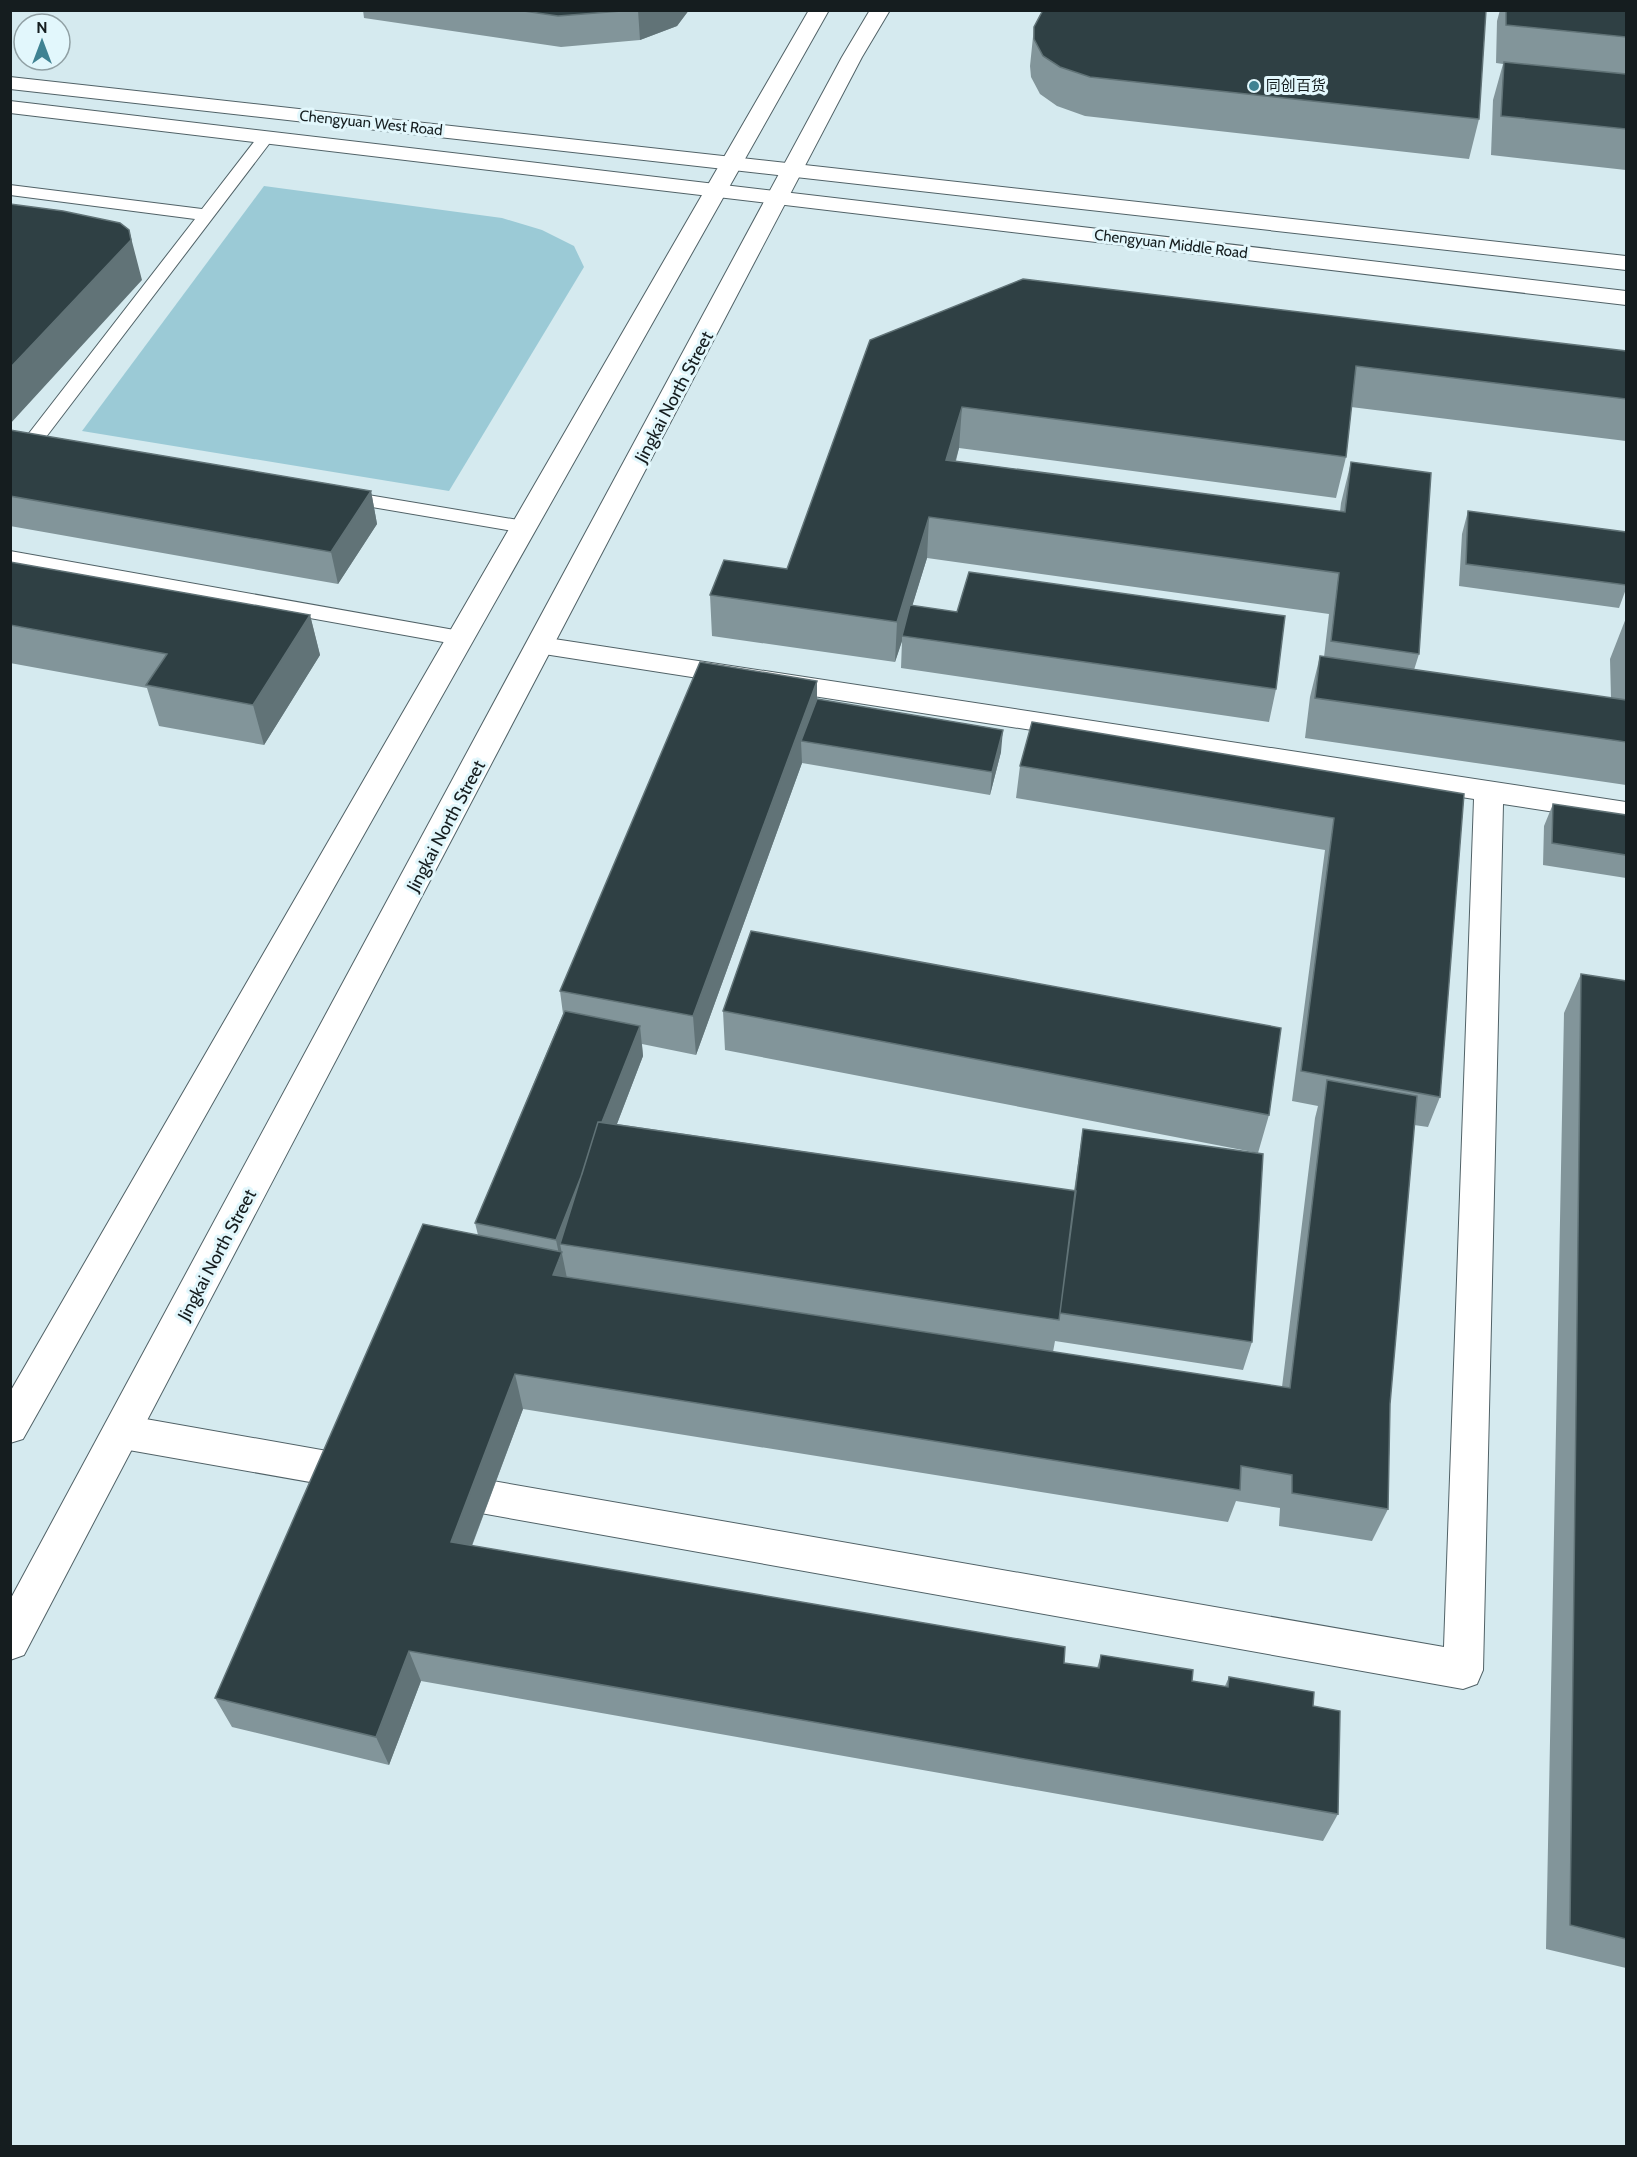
<svg xmlns="http://www.w3.org/2000/svg" width="1637" height="2157" font-family="Cabin,'Noto Sans SC',sans-serif">
  <style>
    .green { fill: #9bcad6 }
    .lines { fill: none; stroke-linecap: round; stroke-linejoin: round }
    .service-casing { stroke: #516267; stroke-width: 2 }
    .minor-casing { stroke: #516267; stroke-width: 2 }
    .secondary-casing { stroke: #516267; stroke-width: 2 }
    .primary-casing { stroke: #516267; stroke-width: 2 }
    .service { fill: #fff; fill-rule: evenodd }
    .minor { fill: #fff; fill-rule: evenodd }
    .secondary { fill: #fff; fill-rule: evenodd }
    .primary { fill: #fff; fill-rule: evenodd }
    .wall { fill: #82959a }
    .shaded-wall { fill: #617377 }
    .building { fill: #2f4044; stroke: #617377; stroke-width: 1.5 }
    .poi-dot { fill: #3f8292; stroke: #e2f7fc; stroke-width: 2 }
    .labels { text-anchor: middle; dominant-baseline: central; stroke-width: 6; stroke-linejoin: round; paint-order: stroke }
    .far-poi-label { font-size: 15px; fill: #151d1f; stroke: #e2f7fc; text-anchor: start }
    .far-street-label { font-size: 15px; fill: #151d1f; stroke: #e2f7fc }
    .street-label { font-size: 18px; fill: #151d1f; stroke: #e2f7fc }
  </style>
  <rect width="100%" height="100%" fill="#d5eaef"/>
  <path class="green" d="M264,186L502,218L542,230L574,246L584,267L449,491L82,431Z"/>
  <g class="lines">
    <g class="service-casing">
      <path id="service" d="M266,132L274,137L272,140L43,441L57,444L60,448L57,452L50,454L23,449L20,445L23,441L195,219L10,195V185L202,209L260,134Z
        M338,490L524,521L531,523L534,527L531,531L524,533L331,500L328,496L331,492Z
        M10,551L460,631L468,633L471,638L468,643L460,645L10,564Z"/>
    </g>
    <g class="minor-casing">
      <path id="minor" d="M541,637L1626,802V823L1503,804L1483,1670L1477,1684L1463,1689L447,1507L434,1502L428,1490L434,1478L447,1473L1444,1647L1474,799L531,652L527,646L531,640Z
        M123,1415L361,1457L374,1462L380,1474L374,1486L361,1491L123,1449L110,1444L104,1432L110,1420Z"/>
    </g>
    <g class="secondary-casing">
      <path id="secondary" d="M10,77L1626,256V270L10,89Z
        M10,101L1626,291V305L10,113Z"/>
    </g>
    <g class="primary-casing">
      <path id="primary" d="M809,10H829L23,1439L10,1443V1392Z
        M870,10H890L862,57L24,1655L10,1660V1600L842,57Z"/>
    </g>
    <use href="#service" class="service"/>
    <use href="#minor" class="minor"/>
    <use href="#secondary" class="secondary"/>
    <use href="#primary" class="primary"/>
  </g>
  <path class="wall" d="M363,10H689L677,26L640,40L561,47L364,18Z
    M1500,10H1626V170L1491,155L1493,100L1503,64L1496,63L1497,21Z
    M1034,27L1479,119L1469,159L1085,116L1057,106L1040,94L1031,77L1030,66Z
    M870,340L1626,351V441L1351,407L1346,457L1336,498L959,448L956,461L1340,512L1341,503L1351,462L1419,654L1414,670L1611,698L1610,659L1626,618V785L1305,738L1310,697L1320,656L1324,657L1329,614L927,558L912,606L1276,689L1269,722L901,668L902,641L895,662L712,636L710,595L787,569Z
    M10,430L371,491L377,524L338,584L10,526Z
    M1468,511L1626,546V589L1619,608L1459,586L1462,534Z
    M10,562L310,615L320,655L264,745L159,726L147,688L10,663Z
    M817,681V699L1001,752L990,795L802,763L696,1055L642,1044L643,1056L617,1124L1074,1191L1083,1129L1252,1342L1243,1370L1055,1341L1053,1352L1282,1387L1315,1118L1318,1106L1292,1101L1325,850L1016,798L1020,766L1464,794L1440,1097L1428,1127L1414,1125L1390,1404L1388,1509L1372,1541L1279,1526L1280,1508L1236,1501L1228,1522L523,1409L472,1546L1064,1663L1097,1668L1101,1655L1192,1681L1225,1686L1229,1677L1313,1706L1338,1814L1323,1841L421,1681L389,1765L232,1727L215,1698L478,1235L475,1223L563,1014L560,991Z
    M1553,804L1626,815V878L1543,865L1544,826Z
    M1581,974L1626,981V1968L1546,1949L1564,1013Z
    M723,1011L1269,1115L1258,1153L725,1050Z"/>
  <path class="shaded-wall" d="M638,10H689L677,26L640,40Z
    M129,230L142,280L10,424V368Z
    M962,407L959,448L944,500L946,460Z
    M371,491L377,524L338,584L331,552Z
    M929,517L927,558L903,636H902V641L895,662L897,622Z
    M310,615L320,655L264,745L253,705Z
    M817,681V722L801,741L802,763L696,1055L693,1016Z
    M1003,730L1001,752L990,795L992,772Z
    M640,1026L643,1056L570,1246L560,1244L569,1288L553,1275L560,1259L556,1240Z
    M515,1374L523,1409L461,1574L451,1542Z
    M409,1651L421,1681L389,1765L376,1737Z"/>
  <path class="building" d="M517,10H634L558,16Z
    M1043,10H1486L1479,119L1090,77L1060,67L1043,56L1034,39V27Z
    M1506,10H1626V37L1506,25Z
    M1504,62L1626,74V129L1501,116Z
    M10,204L63,211L120,223L129,230L131,240L10,368Z
    M1023,279L1626,351V399L1356,366L1346,457L962,407L946,460L1345,512L1351,462L1431,473L1419,654L1331,641L1339,573L929,517L897,622L710,595L724,560L787,569L870,340Z
    M10,430L371,491L331,552L10,496Z
    M1468,511L1626,532V585L1466,564Z
    M10,562L310,615L253,705L146,685L167,654L10,625Z
    M969,572L1285,616L1276,689L902,636L910,605L957,612Z
    M1320,656L1626,700V742L1315,698Z
    M700,662L817,681L693,1016L560,991Z
    M817,699L1003,730L992,772L801,741Z
    M1032,722L1464,794L1440,1097L1301,1071L1334,818L1020,766Z
    M1553,804L1626,815V855L1552,843Z
    M751,931L1281,1028L1269,1115L723,1011Z
    M1581,974L1626,981V1939L1570,1925Z
    M565,1011L640,1026L602,1122H598L582,1174L556,1240L475,1223Z
    M1327,1080L1417,1096L1390,1404L1388,1509L1292,1493V1475L1241,1466L1240,1490L515,1374L451,1542L1065,1647L1064,1663L1099,1668L1101,1655L1193,1670L1192,1681L1228,1687L1229,1677L1314,1692L1313,1706L1340,1711L1338,1814L409,1651L376,1737L215,1698L423,1224L562,1252L553,1275L1290,1388Z
    M598,1122L1076,1191L1059,1320L560,1244Z
    M1083,1129L1263,1154L1252,1342L1060,1313Z"/>
  <circle class="poi-dot" cx="1254" cy="86" r="6"/>
  <g class="labels">
    <g class="far-poi-label">
      <text x="1266" y="86">同创百货</text>
    </g>
    <g class="far-street-label">
      <text transform="translate(371 123) rotate(6)">Chengyuan West Road</text>
      <text transform="translate(1171 244) rotate(7)">Chengyuan Middle Road</text>
    </g>
    <g class="street-label">
      <text transform="translate(674 397) rotate(-62)">Jingkai North Street</text>
      <text transform="translate(446 826) rotate(-62)">Jingkai North Street</text>
      <text transform="translate(217 1255) rotate(-62)">Jingkai North Street</text>
    </g>
  </g>
  <rect width="1637" height="2157" fill="none" stroke="#151d1f" stroke-width="24"/>
  <g transform="translate(42 42)"><circle r="28" fill="#e2f7fc" stroke="#90a0a4" stroke-width="1.5"/>
  <path d="M0-4.5L10 22L0 15L-10 22Z" fill="#3f8292"/>
  <text y="-9" font-size="16" font-weight="bold" text-anchor="middle" fill="#151d1f">N</text>
  </g>
</svg>
